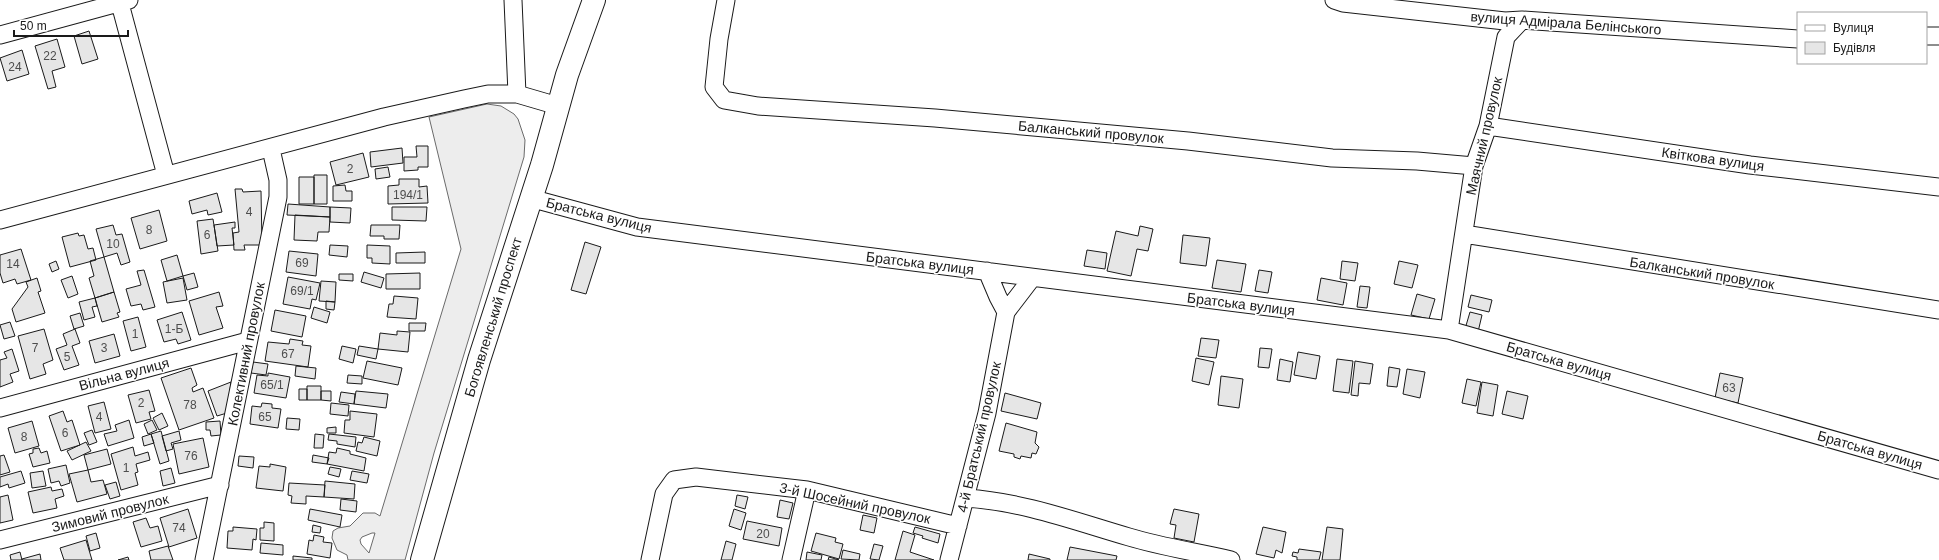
<svg xmlns="http://www.w3.org/2000/svg" width="1939" height="560" font-family="Arial,sans-serif">
  <style>
    .built { fill: #ededed; stroke: #6a6a6a; fill-rule: evenodd }
    .building { fill: #e6e6e6; stroke: #1a1a1a }
    .lines { fill: none; stroke-linecap: round; stroke-linejoin: round }
    .minor-casing { stroke: #1a1a1a; stroke-width: 19 }
    .major-casing { stroke: #1a1a1a; stroke-width: 24 }
    .minor { stroke: #fff; stroke-width: 17 }
    .major { stroke: #fff; stroke-width: 22 }
    .labels { text-anchor: middle; dominant-baseline: central; stroke-width: 3; stroke-linejoin: round; paint-order: stroke }
    .number-label { font-size: 12px; fill: #4d4d4d }
    .street-label { font-size: 14px; fill: #1a1a1a; stroke: #fff }
  </style>
  <rect width="100%" height="100%" fill="#fff"/>
  <path class="built" d="M487,104L501,106L514,114L518,119L525,140L524,157L434,453L405,560H348L347,555L337,550L332,538L333,531L338,528L350,526L363,513H375L380,516L461,249L429,117ZM372,533H375L369,553L361,544L360,540L362,537Z"/>
  <path class="building" d="M89,31L98,59L82,64L74,36Z
    M57,39L65,67L52,71L56,87L48,89L35,46Z
    M22,50L29,74L7,81L0,58Z
    M416,146H428V167H418V170L404,171V157H417Z
    M402,148L403,163L371,167L370,152Z
    M363,153L369,177L336,185L330,162Z
    M388,167L390,177L376,179L375,169Z
    M314,175H327V204H314Z
    M299,177H314V204H299Z
    M399,179H419V187L427,186L428,203L388,204V186L399,185Z
    M345,185L346,191H352V201H333V186Z
    M235,189H242L243,192L261,191L262,245H244L245,250H234L233,233L239,232Z
    M217,193L222,212L208,215L207,210L192,214L189,201Z
    M288,204L330,207V217L287,215Z
    M330,207L351,208L350,223L330,222Z
    M392,207H427L426,221L392,220Z
    M159,210L167,241L140,249L131,218Z
    M295,215L330,217L329,232H318L317,241L294,240Z
    M213,219L218,251L201,254L197,221Z
    M235,222V228H232L234,245L217,246L214,225Z
    M113,225L116,235L122,234L130,262L121,265L117,253L104,257L96,229Z
    M371,225H400L399,239H384V236H370Z
    M1140,226L1153,229L1148,251L1137,249L1131,276L1107,271L1116,231L1138,236Z
    M78,233L79,236L84,235L88,249L93,248L96,260L70,267L62,237Z
    M1183,235L1210,238L1206,266L1180,263Z
    M585,242L601,247L586,294L571,290Z
    M330,245L348,246L347,257L329,255Z
    M367,245L390,246V264L372,263V258H367Z
    M21,249L31,280L17,284L15,279L3,283L0,273V255Z
    M1087,250L1107,253L1105,269L1084,266Z
    M289,251L318,254L316,276L286,272Z
    M425,252V263H396V253Z
    M177,255L183,276L167,281L161,260Z
    M104,257L114,292L95,298L89,278L94,276L90,261Z
    M1217,260L1246,264L1241,292L1212,288Z
    M56,261L59,269L52,272L49,264Z
    M1342,261L1358,263L1355,281L1340,279Z
    M1399,261L1418,265L1412,288L1394,284Z
    M144,270L155,307L143,310L141,304L131,306L126,289L141,285L137,271Z
    M1259,270L1272,272L1268,293L1255,291Z
    M364,272L384,278L381,288L361,282Z
    M194,273L198,287L187,290L183,276Z
    M420,273V289H386V274Z
    M339,274H353V281L339,280Z
    M72,276L78,294L68,298L61,280Z
    M288,277L320,283L316,300L312,299L310,309L283,304Z
    M37,278L41,291L38,292L45,313L16,322L12,309L28,287L26,282Z
    M183,278L187,300L167,303L163,282Z
    M1321,278L1347,283L1343,305L1317,300Z
    M321,281L336,282L335,302L319,301Z
    M1360,286L1370,287L1367,308L1357,307Z
    M114,292L120,312L117,313L119,317L102,322L95,298Z
    M219,292L223,306L216,307L223,328L199,335L189,301Z
    M1417,294L1435,299L1429,319L1411,315Z
    M1471,295L1492,300L1489,312L1468,307Z
    M394,296L418,298L416,319L387,317L389,304H393Z
    M95,298L97,306L92,307L95,317L84,320L79,302Z
    M326,301L335,302L334,310L326,309Z
    M314,307L330,312L327,323L311,318Z
    M275,310L306,316L302,337L271,331Z
    M182,312L191,340L178,344L176,339L164,342L157,320Z
    M1470,312L1482,315L1478,332L1465,329Z
    M80,313L84,326L74,329L70,316Z
    M138,317L146,347L131,351L123,321Z
    M10,322L15,336L4,339L0,325Z
    M409,323H426L425,331H409Z
    M44,329L53,360L43,364L46,374L30,379L18,336Z
    M75,329L80,343L72,346L79,365L64,370L56,349L67,345L63,334Z
    M397,331L410,332L408,352L378,349L380,333L397,335Z
    M114,334L120,356L95,363L89,341Z
    M1201,338L1219,340L1216,358L1198,356Z
    M290,339L303,341L302,345L311,346L308,367L265,361L268,342L289,344Z
    M342,346L356,349L353,363L339,359Z
    M359,346L378,349L376,359L357,355Z
    M1260,348L1272,349L1269,368L1258,367Z
    M12,349L19,371L10,374L13,382L0,387V360L7,358L4,352Z
    M1298,352L1320,356L1316,379L1294,375Z
    M1196,358L1214,362L1209,385L1192,381Z
    M1280,359L1293,362L1290,382L1277,380Z
    M1337,359L1353,361L1349,393L1333,391Z
    M367,361L402,368L398,385L363,378Z
    M1355,361L1373,364L1370,384L1359,383L1358,396L1351,395Z
    M253,362L268,364L266,375L251,373Z
    M296,366L316,368L315,379L295,376Z
    M1389,367L1400,369L1397,387L1387,386Z
    M191,368L197,385L192,388L193,392L203,388L214,418L179,430L161,378Z
    M1407,369L1425,372L1420,398L1403,394Z
    M268,373L290,377L286,398L254,393L257,375L268,376Z
    M1720,373L1743,378L1738,403L1715,398Z
    M348,375L362,376V384L347,383Z
    M1221,376L1243,379L1239,408L1218,405Z
    M1467,379L1481,382L1476,406L1462,403Z
    M231,382L227,413L217,416L208,391Z
    M1482,382L1498,385L1493,416L1477,413Z
    M307,386H321V400H307Z
    M299,389H307V400H299Z
    M149,390L155,411L149,412L151,419L136,423L128,395Z
    M321,391H331V401L321,400Z
    M356,391L388,394L386,408L354,404Z
    M1507,391L1528,396L1523,419L1502,414Z
    M341,392L355,394L354,404L339,402Z
    M1005,393L1041,403L1037,419L1001,411Z
    M104,402L111,429L95,433L88,406Z
    M262,403L272,404V408L281,409L278,428L250,424L252,406L261,407Z
    M331,403L349,405L348,416L330,414Z
    M63,411L67,422L72,420L80,445L61,451L49,416Z
    M350,411L377,414L374,437L344,433L345,420H350Z
    M162,413L168,426L159,430L153,418Z
    M287,418L300,419L299,430L286,429Z
    M129,420L134,438L108,446L104,434L117,431L115,425Z
    M152,420L157,430L148,434L144,424Z
    M32,421L39,446L15,453L8,428Z
    M220,421L221,435L211,436L210,430H206V422Z
    M1006,423L1037,432L1035,443L1039,447L1036,454L1032,453L1031,458L1021,456L1020,459L1014,457V454L999,451Z
    M336,427V433H327V428Z
    M92,430L97,442L89,445L84,433Z
    M161,431L169,461L160,464L151,434Z
    M179,431L181,440L171,443L173,449L166,451L162,436Z
    M151,434L154,443L144,446L142,437Z
    M315,434L324,435L323,448H314Z
    M329,434L356,437L355,447L337,444V441L328,440Z
    M364,437L380,441L377,456L356,451L358,442L362,443Z
    M203,438L209,467L179,474L173,444Z
    M86,442L91,451L72,460L67,451Z
    M133,447L135,456L148,452L150,460L136,464L138,472L135,473L138,485L121,490L111,454Z
    M39,448L41,453L47,451L50,463L33,467L29,454L33,453V449Z
    M337,448L350,451V454L366,458L364,471L327,464L329,452L336,453Z
    M107,449L111,464L88,470L84,455Z
    M4,455L10,472L0,475V456Z
    M313,455L329,458L327,464L312,462Z
    M239,456L254,457L253,468L238,466Z
    M270,464L286,467L283,491L256,488L259,466L270,467Z
    M66,465L70,483L61,486L59,481L51,483L48,469Z
    M330,467L341,469L339,477L328,474Z
    M171,468L175,483L163,486L160,471Z
    M88,470L91,482L103,480L107,494L77,502L69,474Z
    M21,471L25,483L9,488L8,484L0,487V477Z
    M43,471L46,486L32,488L30,473Z
    M352,471L369,474L367,483L350,480Z
    M325,481L355,484L354,499L324,497Z
    M116,482L120,496L110,499L105,485Z
    M289,483L325,485L324,497L306,496V504L291,503L292,496L288,495Z
    M51,487L52,491L62,489L64,496L55,499L57,508L33,513L28,492Z
    M8,495L13,520L0,523V497Z
    M737,495L748,497L745,509L735,506Z
    M341,499L357,501L356,512L340,510Z
    M780,500L793,503L789,519L777,517Z
    M188,509L197,538L169,547L160,518Z
    M310,509L342,515L340,527L308,520Z
    M734,509L746,513L741,530L729,526Z
    M1174,509L1199,514L1194,542L1174,538L1176,525L1170,524Z
    M863,515L877,518L874,533L860,530Z
    M146,518L150,528L158,526L162,541L141,547L133,522Z
    M747,521L782,528L779,546L743,539Z
    M264,522L274,523V541L260,540V528H264Z
    M313,525L321,527L320,533L312,532Z
    M233,527L257,529L256,540L253,539L252,550L227,548L228,531H233Z
    M915,527L940,534L938,543L922,538L923,536L913,533Z
    M1263,527L1286,532L1282,553L1276,550L1274,558L1256,554Z
    M1327,527L1343,529L1340,560H1322Z
    M903,531L915,535L910,552L934,560H895Z
    M96,533L100,548L90,551L86,536Z
    M816,533L836,538L835,542L843,544L839,559L811,551Z
    M314,535L324,537L323,542L332,543L330,558L307,554L309,540L313,541Z
    M86,540L92,560H64L60,548Z
    M726,541L736,544L732,560H721Z
    M261,543L283,545V555L260,553Z
    M874,544L883,546L879,560L870,559Z
    M168,546L173,560H151L149,551Z
    M1070,547L1117,556L1116,560H1067Z
    M1299,549L1321,552L1319,560H1297V557L1292,556L1293,552L1298,553Z
    M843,550L860,554L859,560L841,559Z
    M20,552L22,560H11L10,555Z
    M807,552L822,555L821,560H806Z
    M40,554L41,560H22V559Z
    M1029,554L1050,559V560H1028Z
    M293,556L312,558V560H293Z
    M128,557L129,560H118Z
    M829,557L839,560H828Z"/>
  <g class="lines">
    <g class="minor-casing">
      <path id="minor" d="M119,0L166,175
        M513,0L517,94
        M726,0L719,39L714,87L724,100L758,106L935,118L1188,141L1332,158L1417,161L1474,166
        M1334,0L1343,3L1505,21L1522,20L1798,39
        M0,35L129,0
        M1926,36H1939
        M1488,126L1750,165L1939,187
        M530,198L637,227L1449,330L1939,470
        M0,220L384,117L464,99L488,94H517L558,106
        M1464,234L1939,310
        M987,271L998,297L1006,312
        M1449,330L1474,166L1488,126L1506,37L1522,20
        M0,408L248,341
        M966,498C1024,502 1074,521 1129,537C1162,547 1197,552 1231,560
        M0,540L220,485
        M204,560L278,197V180L271,149
        M650,560L664,494L674,480L696,477L807,490L958,526
        M791,560L807,490
        M949,560L987,413L1006,312L1032,278"/>
    </g>
    <g class="major-casing">
      <path id="major" d="M422,560L479,360L542,165L567,75L594,0"/>
    </g>
    <use href="#minor" class="minor"/>
    <use href="#major" class="major"/>
  </g>
  <g class="labels">
    <g class="number-label">
      <text x="50" y="56">22</text>
      <text x="15" y="67">24</text>
      <text x="350" y="169">2</text>
      <text x="408" y="195">194/1</text>
      <text x="249" y="212">4</text>
      <text x="149" y="230">8</text>
      <text x="207" y="235">6</text>
      <text x="113" y="244">10</text>
      <text x="302" y="263">69</text>
      <text x="13" y="264">14</text>
      <text x="302" y="291">69/1</text>
      <text x="174" y="329">1-Б</text>
      <text x="135" y="334">1</text>
      <text x="35" y="348">7</text>
      <text x="104" y="348">3</text>
      <text x="288" y="354">67</text>
      <text x="67" y="357">5</text>
      <text x="272" y="385">65/1</text>
      <text x="1729" y="388">63</text>
      <text x="141" y="403">2</text>
      <text x="190" y="405">78</text>
      <text x="99" y="417">4</text>
      <text x="265" y="417">65</text>
      <text x="65" y="433">6</text>
      <text x="24" y="437">8</text>
      <text x="191" y="456">76</text>
      <text x="126" y="468">1</text>
      <text x="179" y="528">74</text>
      <text x="763" y="534">20</text>
    </g>
    <g class="street-label">
      <text transform="translate(1566 23) rotate(4)">вулиця Адмірала Белінського</text>
      <text transform="translate(1091 132) rotate(5)">Балканський провулок</text>
      <text transform="translate(1484 136) rotate(-77)">Маячний провулок</text>
      <text transform="translate(1713 159) rotate(8)">Квіткова вулиця</text>
      <text transform="translate(599 215) rotate(14)">Братська вулиця</text>
      <text transform="translate(920 263) rotate(7)">Братська вулиця</text>
      <text transform="translate(1702 273) rotate(9)">Балканський провулок</text>
      <text transform="translate(1241 304) rotate(7)">Братська вулиця</text>
      <text transform="translate(493 317) rotate(-73)">Богоявленський проспект</text>
      <text transform="translate(246 354) rotate(-79)">Колективний провулок</text>
      <text transform="translate(1559 361) rotate(16)">Братська вулиця</text>
      <text transform="translate(124 374) rotate(-15)">Вільна вулиця</text>
      <text transform="translate(979 437) rotate(-77)">4-й Братський провулок</text>
      <text transform="translate(1870 450) rotate(16)">Братська вулиця</text>
      <text transform="translate(855 503) rotate(12)">3-й Шосейний провулок</text>
      <text transform="translate(110 513) rotate(-14)">Зимовий провулок</text>
    </g>
  </g>
  <rect x="1797" y="12" width="130" height="52" fill="#ffffff" stroke="#a3a3a3"/>
  <rect x="1805" y="25" width="20" height="6" fill="#ffffff" stroke="#a3a3a3"/>
  <text x="1833" y="32" font-size="12" fill="#1a1a1a">Вулиця</text>
  <rect x="1805" y="42" width="20" height="12" fill="#e6e6e6" stroke="#a3a3a3"/>
  <text x="1833" y="52" font-size="12" fill="#1a1a1a">Будівля</text>
  <path d="M14 30v6h114v-6" fill="none" stroke="#1a1a1a" stroke-width="2"/>
  <text x="20" y="30" font-size="12" fill="#1a1a1a" stroke="#ffffff" stroke-width="3" paint-order="stroke">50 m</text>
</svg>
